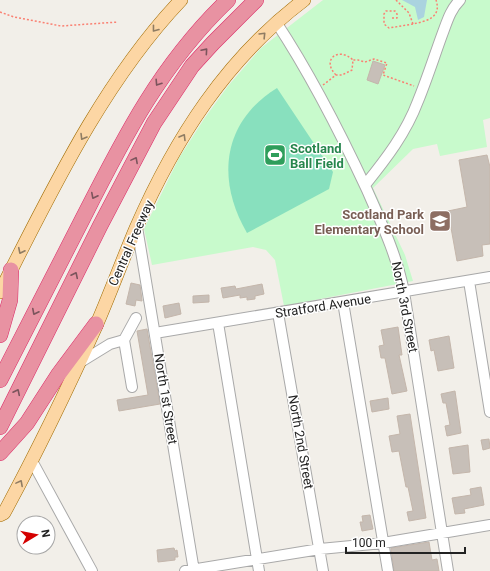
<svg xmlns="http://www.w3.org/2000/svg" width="490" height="571" font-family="Roboto,sans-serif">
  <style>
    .park { fill: #c8facc }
    .pitch { fill: #88e0be }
    .water { fill: #aad3df }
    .building { fill: #c7bfb8; stroke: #c4b6ab }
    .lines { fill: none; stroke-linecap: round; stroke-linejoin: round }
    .minor-casing { stroke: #a9a9a9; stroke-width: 12 }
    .major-casing { stroke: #a06b00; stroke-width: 14 }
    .highway-casing { stroke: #dc2a67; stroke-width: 16 }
    .path { stroke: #fa8072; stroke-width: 1.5; stroke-dasharray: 2 2; stroke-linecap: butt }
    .minor { stroke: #fff; stroke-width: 10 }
    .major { stroke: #fcd6a4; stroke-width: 13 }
    .highway { stroke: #e892a2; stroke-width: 15 }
    .oneway { stroke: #8f7c63 }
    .oneway2 { stroke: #7b545c }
    .labels { text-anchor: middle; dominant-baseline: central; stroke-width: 3; stroke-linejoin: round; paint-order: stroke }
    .leisure-label { font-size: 13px; font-weight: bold; fill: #27864d; stroke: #fff; text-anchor: start }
    .education-label { font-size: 13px; font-weight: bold; fill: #785e54; stroke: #fff; text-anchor: end }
    .street-label { font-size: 13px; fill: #222; stroke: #fff }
  </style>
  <rect width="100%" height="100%" fill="#f2efe9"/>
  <path class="park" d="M323,0H490V118L483,120L487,147L440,156L437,144L413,149L373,188L405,255L413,281L284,306L275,260L266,250L253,247L152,265L144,229L179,158L204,119L228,86L261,48Z"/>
  <path class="pitch" d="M277,88L333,172L329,189L247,233C216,180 222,122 277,88Z"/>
  <path class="water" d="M402,0H427L424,17L418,20L415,7Z"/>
  <path class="building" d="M373,61L385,65L378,84L367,80Z
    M487,155L490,167V244L482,245L483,256L457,261L448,211L467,207L459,160Z
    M131,283L140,285L142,300V301L136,300L135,306L126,304Z
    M262,284L264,294L255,296V299L247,300V297L240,298V295L223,298L221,288L235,286L236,289Z
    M209,295V302L193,303V296Z
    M179,303L181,314L165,318L163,306Z
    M398,327L402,355H399L407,391L392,394L385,358H381L379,346L384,345L381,330Z
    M147,329L160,404L119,411L117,400L148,395L137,331Z
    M449,336L454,368L438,371L434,350L431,351L429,340Z
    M455,391L461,433L447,436L445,426L450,425L446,403H443L441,394Z
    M388,398L389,409L372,412L370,401Z
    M410,414L426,518L409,521L407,512L413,511L408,487H406L399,451L392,452L389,436L400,434L397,416Z
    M489,439L490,448L483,450L481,440Z
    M468,445L470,472L453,474L449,448Z
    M481,487L484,505L464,509L465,513L455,514L452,498L471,495L470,489Z
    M370,515L373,529L362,531L360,522H363L362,516Z
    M429,542L432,560L437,559L439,571H394L391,548Z
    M174,548L175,551L177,550L178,557H175V560L158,562L157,550Z"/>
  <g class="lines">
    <g class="minor-casing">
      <path id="minor" d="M276,22C311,75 340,132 367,190C382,224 397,256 404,292L448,571
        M365,185C386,159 406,133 418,101C427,79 434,57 442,35C447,22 450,10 460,0
        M137,227L194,571
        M469,281L490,412
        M343,302L388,571
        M278,313L323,571
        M218,323L259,571
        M155,333L490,277
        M124,340L136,318
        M79,363L110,344L124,340L132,387
        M32,461L92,571
        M185,571L320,549L383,543L490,525"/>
    </g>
    <g class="major-casing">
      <path id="major" d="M0,292C51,192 103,82 181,0
        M0,515L4,513C37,452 67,390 96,326C110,294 122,261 136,228C175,139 226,59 304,0"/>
    </g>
    <g class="highway-casing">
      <path id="highway" d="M0,335L10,300L11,270
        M0,380C28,326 55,272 83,218C124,137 161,64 228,0
        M0,427L100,226L154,123L192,66L213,43L256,0
        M0,453L27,423L58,375L96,324"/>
    </g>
    <path class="path" d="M396,0L409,13L413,24C426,21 442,18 436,0
      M0,12L14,17L61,26L118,22
      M392,18H397V14L395,11H386L384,14V24L389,28L413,24
      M336,75C321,60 338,46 353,60
      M323,85L336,75H342L352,70L353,60H358L365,62L374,59L387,63L383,75L414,86"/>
    <use href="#minor" class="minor"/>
    <use href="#major" class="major"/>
    <use href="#highway" class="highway"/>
  </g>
  <defs><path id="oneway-chevron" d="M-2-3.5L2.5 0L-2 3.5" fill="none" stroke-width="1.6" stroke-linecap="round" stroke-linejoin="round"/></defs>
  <g class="oneway">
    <use href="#oneway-chevron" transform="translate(155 29) rotate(128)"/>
    <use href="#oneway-chevron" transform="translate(263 35) rotate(-46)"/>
    <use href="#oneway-chevron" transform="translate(83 137) rotate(121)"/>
    <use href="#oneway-chevron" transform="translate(183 137) rotate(-59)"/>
    <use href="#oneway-chevron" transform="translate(21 251) rotate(116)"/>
    <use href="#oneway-chevron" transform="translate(20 483) rotate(-62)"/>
  </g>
  <g class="oneway2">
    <use href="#oneway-chevron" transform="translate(205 51) rotate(-49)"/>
    <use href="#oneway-chevron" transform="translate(158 83) rotate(123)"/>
    <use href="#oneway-chevron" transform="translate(135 160) rotate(-62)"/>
    <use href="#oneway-chevron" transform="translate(94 196) rotate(117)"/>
    <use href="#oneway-chevron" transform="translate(75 275) rotate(-64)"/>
    <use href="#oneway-chevron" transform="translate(35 312) rotate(117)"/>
    <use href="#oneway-chevron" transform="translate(17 392) rotate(-64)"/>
  </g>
  <defs>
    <g id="stadium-square" transform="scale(1.15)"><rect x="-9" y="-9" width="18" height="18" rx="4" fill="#2e9e5b" stroke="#fff"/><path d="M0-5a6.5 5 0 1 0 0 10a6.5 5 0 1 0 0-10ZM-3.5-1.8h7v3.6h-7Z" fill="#fff"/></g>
    <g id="school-square" transform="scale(1.15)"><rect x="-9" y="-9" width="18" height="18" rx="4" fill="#8d6e63" stroke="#fff"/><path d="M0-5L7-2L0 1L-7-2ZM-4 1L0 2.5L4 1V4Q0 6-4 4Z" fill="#fff"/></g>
  </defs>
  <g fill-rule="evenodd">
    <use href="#stadium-square" x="275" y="155"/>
    <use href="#school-square" x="440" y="221"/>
  </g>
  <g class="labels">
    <g class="leisure-label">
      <text x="290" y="148">Scotland<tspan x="290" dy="15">Ball Field</tspan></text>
    </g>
    <g class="education-label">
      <text x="424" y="214">Scotland Park<tspan x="424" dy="15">Elementary School</tspan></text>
    </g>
    <g class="street-label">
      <text transform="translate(131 243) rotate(-66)">Central Freeway</text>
      <text transform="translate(323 306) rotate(-9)">Stratford Avenue</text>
      <text transform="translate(405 307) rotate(79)">North 3rd Street</text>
      <text transform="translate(166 399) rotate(81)">North 1st Street</text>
      <text transform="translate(301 442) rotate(80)">North 2nd Street</text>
    </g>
  </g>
  <g transform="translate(36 535) rotate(80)"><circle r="19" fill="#ffffff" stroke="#a7a7a7"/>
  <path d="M0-3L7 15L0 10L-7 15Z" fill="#d40000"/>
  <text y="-6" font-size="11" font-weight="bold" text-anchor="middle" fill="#222222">N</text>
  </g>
  <path d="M346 547v6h119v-6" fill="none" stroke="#222222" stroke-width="2"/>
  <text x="352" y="547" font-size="12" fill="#222222" stroke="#ffffff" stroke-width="3" paint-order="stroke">100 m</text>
</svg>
